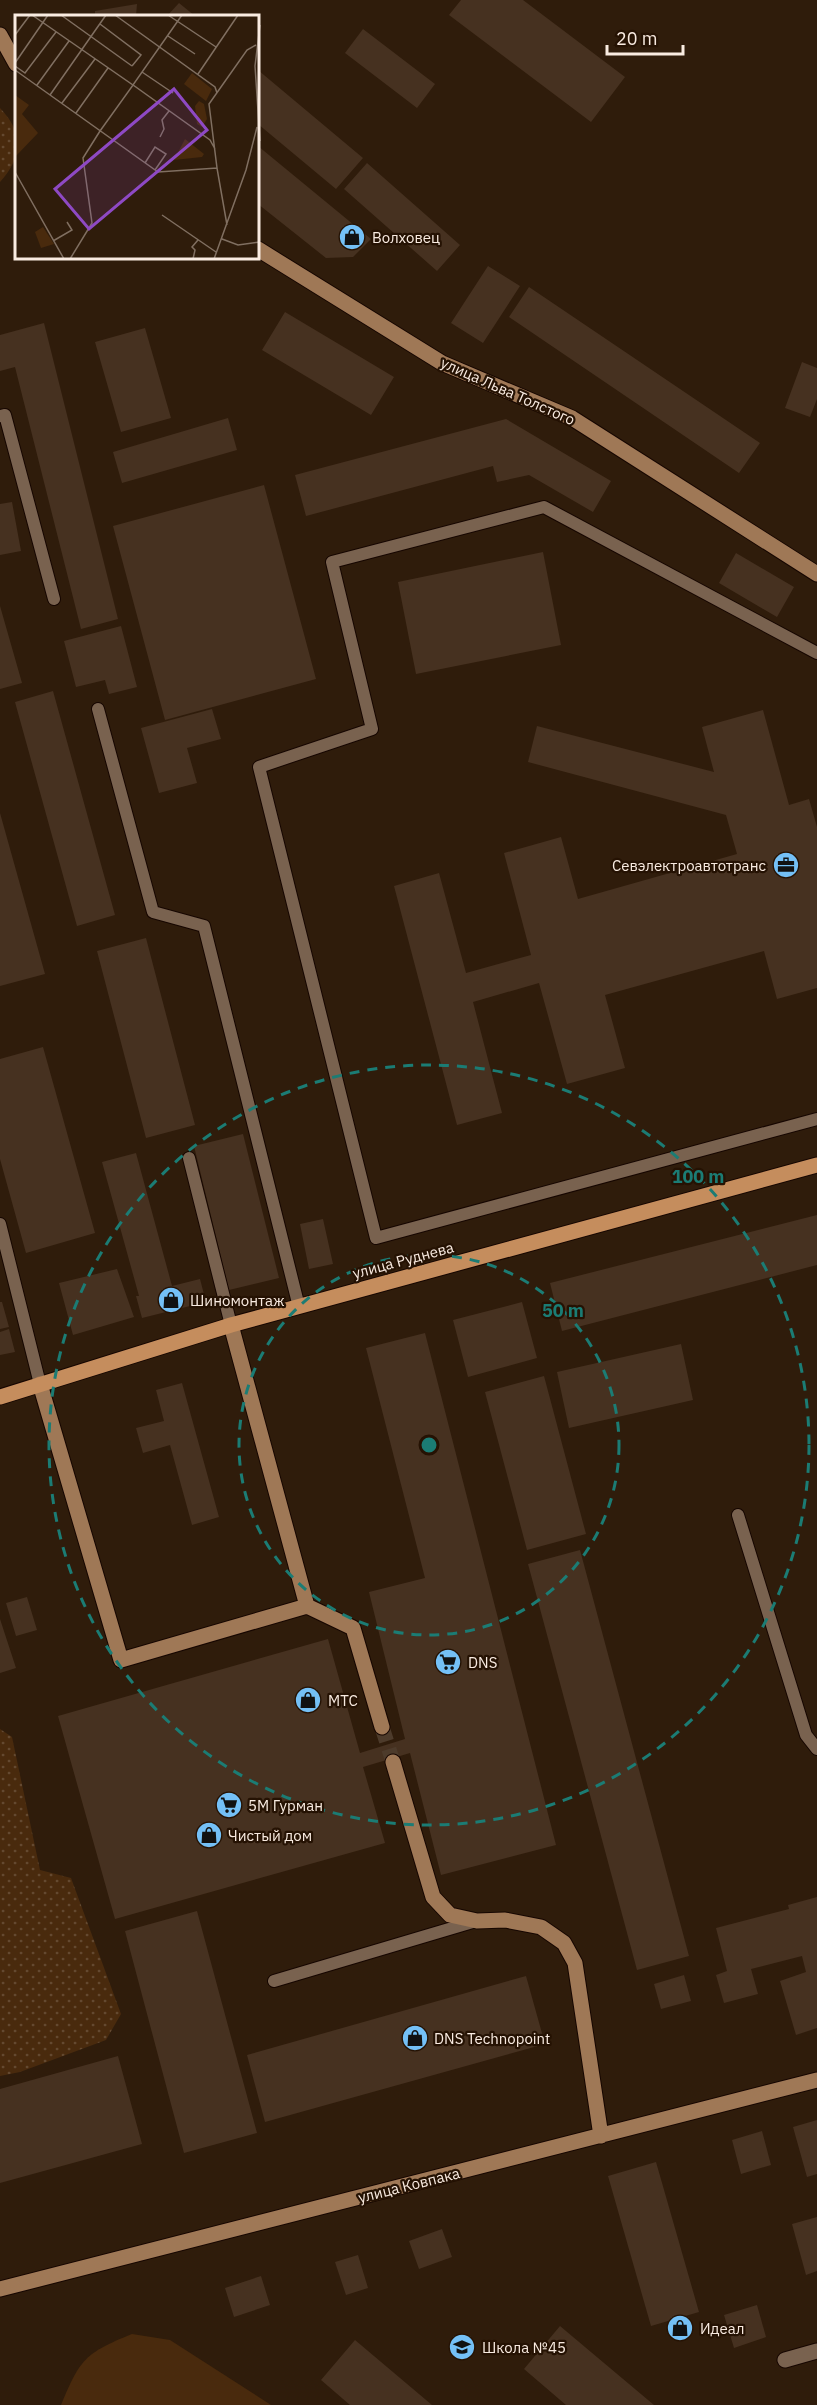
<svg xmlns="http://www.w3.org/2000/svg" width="817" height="2405" font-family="'IBM Plex Sans',sans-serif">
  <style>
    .grass { fill: url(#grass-dots) }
    .garden { fill: #492a0d }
    .building { fill: #463120 }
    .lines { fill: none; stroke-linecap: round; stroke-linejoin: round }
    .secondary-tunnel { stroke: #4d3b2b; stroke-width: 15; stroke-dasharray: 15 8; stroke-linecap: butt }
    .lane-casing { stroke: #160600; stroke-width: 14 }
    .street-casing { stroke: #160600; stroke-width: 17 }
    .secondary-casing { stroke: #160600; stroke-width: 17 }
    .primary-casing { stroke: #160600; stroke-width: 17 }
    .lane { stroke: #79624f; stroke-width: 12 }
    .street { stroke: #79624f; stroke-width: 15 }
    .secondary { stroke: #9f7856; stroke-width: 15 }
    .primary { stroke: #c58d5d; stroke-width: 15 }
    .ring { fill: none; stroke: #1b7c74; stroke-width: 3; stroke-dasharray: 10 8 }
    .labels { text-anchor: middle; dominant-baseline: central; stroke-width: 4.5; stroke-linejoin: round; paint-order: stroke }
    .poi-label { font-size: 15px; fill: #f9ebe1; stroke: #251203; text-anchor: start }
    .street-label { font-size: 15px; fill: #f9ebe1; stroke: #251203 }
    .inset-road { fill: none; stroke: #806f61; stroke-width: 1.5 }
    .view { fill: #8e49c4; fill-opacity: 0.15; stroke: #8e49c4; stroke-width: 3 }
    .inset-edge { fill: none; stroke: #f9ebe1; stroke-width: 3 }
    .centre { fill: #1b7c74; stroke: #251203; stroke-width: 3 }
    .ring-label { font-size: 18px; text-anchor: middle; font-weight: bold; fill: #1b7c74; stroke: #251203; stroke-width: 4.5; stroke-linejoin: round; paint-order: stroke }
  </style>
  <defs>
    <pattern id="grass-dots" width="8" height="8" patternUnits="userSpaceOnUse" patternTransform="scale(1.5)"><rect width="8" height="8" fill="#492a0d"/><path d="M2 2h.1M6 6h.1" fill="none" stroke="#644930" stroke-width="1.8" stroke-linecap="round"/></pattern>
  </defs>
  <rect width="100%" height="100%" fill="#2f1c0b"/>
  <path class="grass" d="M0,108C24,133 23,157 0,182Z
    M0,1729L12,1737L40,1870L71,1878L121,2014L106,2040L20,2072L0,2076Z"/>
  <path class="garden" d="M132,2334L170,2340L271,2405H61C80,2359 85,2353 132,2334Z"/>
  <path class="building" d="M461,0H523L625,77L591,122L449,15Z
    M179,3L195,16H167Z
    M137,4L136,16H95V11Z
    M363,29L435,84L417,108L345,53Z
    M258,70L363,158L336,189L258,124Z
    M258,146L371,239L353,257L326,258L258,204Z
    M367,163L460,245L437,271L344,189Z
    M488,266L520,286L483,343L451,323Z
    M529,287L760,443L739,473L509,317Z
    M285,312L394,377L371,415L262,350Z
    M44,323L118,619L81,629L15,367L0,371V335Z
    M145,328L171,418L121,432L95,342Z
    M802,362L817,368V399L810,417L785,408Z
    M228,418L237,450L122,483L113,452Z
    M506,419L611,481L593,512L529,475L497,482L493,466L306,516L295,475Z
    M264,485L316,679L165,720L113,526Z
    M12,502L21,551L0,555V504Z
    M543,552L561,645L416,674L398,582Z
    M736,553L794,587L777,617L719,583Z
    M0,606L22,683L0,689Z
    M121,626L137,687L109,694L105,680L76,687L64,641Z
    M53,691L115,915L77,926L15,702Z
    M212,709L221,739L187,748L197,783L159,793L141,728Z
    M763,710L789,805L809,799L817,827V988L777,999L764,951L605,995L625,1068L567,1084L539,983L473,1002L502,1113L457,1125L394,886L439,873L466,973L531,955L504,853L561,837L578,899L737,854L726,815L528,762L537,726L714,772L702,727Z
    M0,813L45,974L0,986Z
    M146,938L195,1125L146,1138L97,951Z
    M43,1047L95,1233L26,1253L0,1159V1059Z
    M243,1134L279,1278L229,1290L194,1146Z
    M136,1153L172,1286L200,1279L206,1302L142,1318L136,1296H139L102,1162Z
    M817,1215V1265L562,1331L550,1283Z
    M323,1219L333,1264L309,1269L300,1224Z
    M117,1269L134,1317L73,1335L59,1283Z
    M0,1302H2L9,1327L0,1329Z
    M522,1302L537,1358L468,1377L453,1320Z
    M9,1329L15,1352L0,1355V1332Z
    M425,1333L556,1845L441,1875L410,1753L363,1767L385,1843L115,1919L58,1716L328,1639L360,1753L405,1739L369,1592L425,1578L366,1348Z
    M681,1344L693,1400L569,1428L557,1372Z
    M544,1376L586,1534L527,1550L485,1392Z
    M182,1383L219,1517L192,1525L170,1445L143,1453L136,1428L164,1421L156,1390Z
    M580,1550L689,1956L637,1970L528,1564Z
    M27,1597L37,1630L16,1636L6,1603Z
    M0,1619L16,1668L0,1673Z
    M817,1897V2028L796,2035L780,1981L806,1972L802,1956L751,1969L758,1994L724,2003L716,1975L727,1971L716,1928L789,1909L788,1905Z
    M197,1911L257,2133L184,2153L125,1931Z
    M684,1975L691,2001L661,2009L654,1984Z
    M526,1976L545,2044L265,2122L247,2055Z
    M118,2056L142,2144L0,2183V2089Z
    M817,2120V2174L807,2177L793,2127Z
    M762,2131L771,2165L741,2174L732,2140Z
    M656,2162L699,2312L651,2326L608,2176Z
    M817,2217V2271L806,2275L792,2224Z
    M442,2229L452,2257L419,2269L409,2241Z
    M358,2255L368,2288L346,2295L335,2262Z
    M261,2276L270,2305L234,2317L225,2288Z
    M757,2305L766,2337L734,2348L724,2315Z
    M560,2326L654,2405H566L524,2369Z
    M355,2340L432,2405H350L321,2380Z"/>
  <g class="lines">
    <path class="secondary-tunnel" d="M382,1727L393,1762"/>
    <g class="lane-casing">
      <path id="lane" d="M0,416L5,415L54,599
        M817,653L544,507L332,562L372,729L259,767L376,1238L817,1119
        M98,709L153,912L204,926L299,1307
        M189,1158L231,1325
        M0,1224L40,1384
        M738,1515L806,1735L817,1749
        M274,1981L476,1921"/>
    </g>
    <g class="street-casing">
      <path id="street" d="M785,2360L817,2351"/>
    </g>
    <g class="secondary-casing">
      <path id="secondary" d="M0,35L16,64
        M258,249L442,363L572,418L817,574
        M40,1384L121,1660L307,1606L231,1325
        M307,1606L353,1628L382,1727
        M393,1762L433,1897L450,1915L477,1921L505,1920L541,1927L564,1943L575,1963L601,2136
        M0,2289L817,2080"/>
    </g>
    <g class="primary-casing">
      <path id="primary" d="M0,1397L231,1325L817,1165"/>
    </g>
    <use href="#lane" class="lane"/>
    <use href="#street" class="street"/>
    <use href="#secondary" class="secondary"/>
    <use href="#primary" class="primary"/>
  </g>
  <g class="ring">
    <circle cx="429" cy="1445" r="190"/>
    <circle cx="429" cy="1445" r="380"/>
  </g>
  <defs>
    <g id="shop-disc" transform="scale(1.35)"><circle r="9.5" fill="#74c0f6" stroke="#251203"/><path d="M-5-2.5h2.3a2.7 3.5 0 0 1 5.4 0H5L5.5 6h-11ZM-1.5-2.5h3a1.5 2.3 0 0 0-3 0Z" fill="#111"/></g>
    <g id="office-disc" transform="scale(1.35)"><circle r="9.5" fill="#74c0f6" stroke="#251203"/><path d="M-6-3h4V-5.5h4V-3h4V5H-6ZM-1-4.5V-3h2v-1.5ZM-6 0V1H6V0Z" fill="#111"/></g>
    <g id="supermarket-disc" transform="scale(1.35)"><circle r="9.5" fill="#74c0f6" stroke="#251203"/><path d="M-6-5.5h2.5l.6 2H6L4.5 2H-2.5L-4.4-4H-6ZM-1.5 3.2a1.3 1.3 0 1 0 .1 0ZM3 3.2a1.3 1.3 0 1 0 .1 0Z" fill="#111"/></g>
    <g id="school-disc" transform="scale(1.35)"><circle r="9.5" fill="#74c0f6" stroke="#251203"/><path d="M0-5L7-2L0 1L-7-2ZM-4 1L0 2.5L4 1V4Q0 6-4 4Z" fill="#111"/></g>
  </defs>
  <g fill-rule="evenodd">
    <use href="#shop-disc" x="352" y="237"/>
    <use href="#office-disc" x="786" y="865"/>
    <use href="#shop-disc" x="171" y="1300"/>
    <use href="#supermarket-disc" x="448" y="1662"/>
    <use href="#shop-disc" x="308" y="1700"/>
    <use href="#supermarket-disc" x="229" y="1805"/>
    <use href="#shop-disc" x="209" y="1835"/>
    <use href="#shop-disc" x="415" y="2038"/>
    <use href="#shop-disc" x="680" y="2328"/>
    <use href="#school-disc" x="462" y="2347"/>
  </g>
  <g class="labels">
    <g class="poi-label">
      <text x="372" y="237">Волховец</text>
      <text x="766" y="865" text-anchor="end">Севэлектроавтотранс</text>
      <text x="190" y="1300">Шиномонтаж</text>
      <text x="468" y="1662">DNS</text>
      <text x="328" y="1700">МТС</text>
      <text x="248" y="1805">5М Гурман</text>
      <text x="228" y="1835">Чистый дом</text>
      <text x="434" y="2038">DNS Technopoint</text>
      <text x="700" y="2328">Идеал</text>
      <text x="482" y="2347">Школа №45</text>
    </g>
    <g class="street-label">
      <text transform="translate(508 391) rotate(24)">улица Льва Толстого</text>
      <text transform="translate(403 1260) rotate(-15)">улица Руднева</text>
      <text transform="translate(409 2185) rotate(-14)">улица Ковпака</text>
    </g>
  </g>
  <g transform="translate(15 15)">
    <rect width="244" height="244" fill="#2f1c0b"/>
    <path d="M177,58L197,74L191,86L169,69ZM170,124L189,139L187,142L159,145ZM28,212L39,229L26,233L20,217Z" fill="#492a0d"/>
    <path d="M0,80L14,90L7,99L23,118L0,142ZM184,86L189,89L192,104L187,112L182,109L180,91Z" fill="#492a0d"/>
    <path class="inset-road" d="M17,0L118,70L167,0M46,0L117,51M100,0L200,72L202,78M153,0L201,32M85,9L126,40L117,51M245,10L240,51L245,126M0,20L15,0M153,21L180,39M0,48L33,0M0,51L10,58L41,17M0,55L143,157L202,153L212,210M127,57L158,78M183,59L223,0M22,70L54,26M35,80L91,0M47,88L80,44M61,98L93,53M85,116L118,70L195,125L200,134M145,122L149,114L147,105L154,96M130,148L140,132L151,139L140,155M202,153L194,89L232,35L241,30M0,157L49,244M147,200L201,237M207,224L223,230L245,227M38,226L57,215L52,207M55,244L77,208L68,143L85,116M178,244L180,235L177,232L183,225M199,244L231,155L242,112"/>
    <path class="view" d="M159,74L192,115L74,214L40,174Z"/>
    <rect width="244" height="244" class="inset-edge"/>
  </g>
  <circle cx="429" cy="1445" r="9" class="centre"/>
  <g class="ring-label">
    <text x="698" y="1183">100 m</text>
    <text x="563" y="1317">50 m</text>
  </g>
  <path d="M607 45v9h76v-9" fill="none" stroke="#f9ebe1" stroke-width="3"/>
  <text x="616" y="45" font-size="18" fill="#f9ebe1" stroke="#251203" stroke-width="4.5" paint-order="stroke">20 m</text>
</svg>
